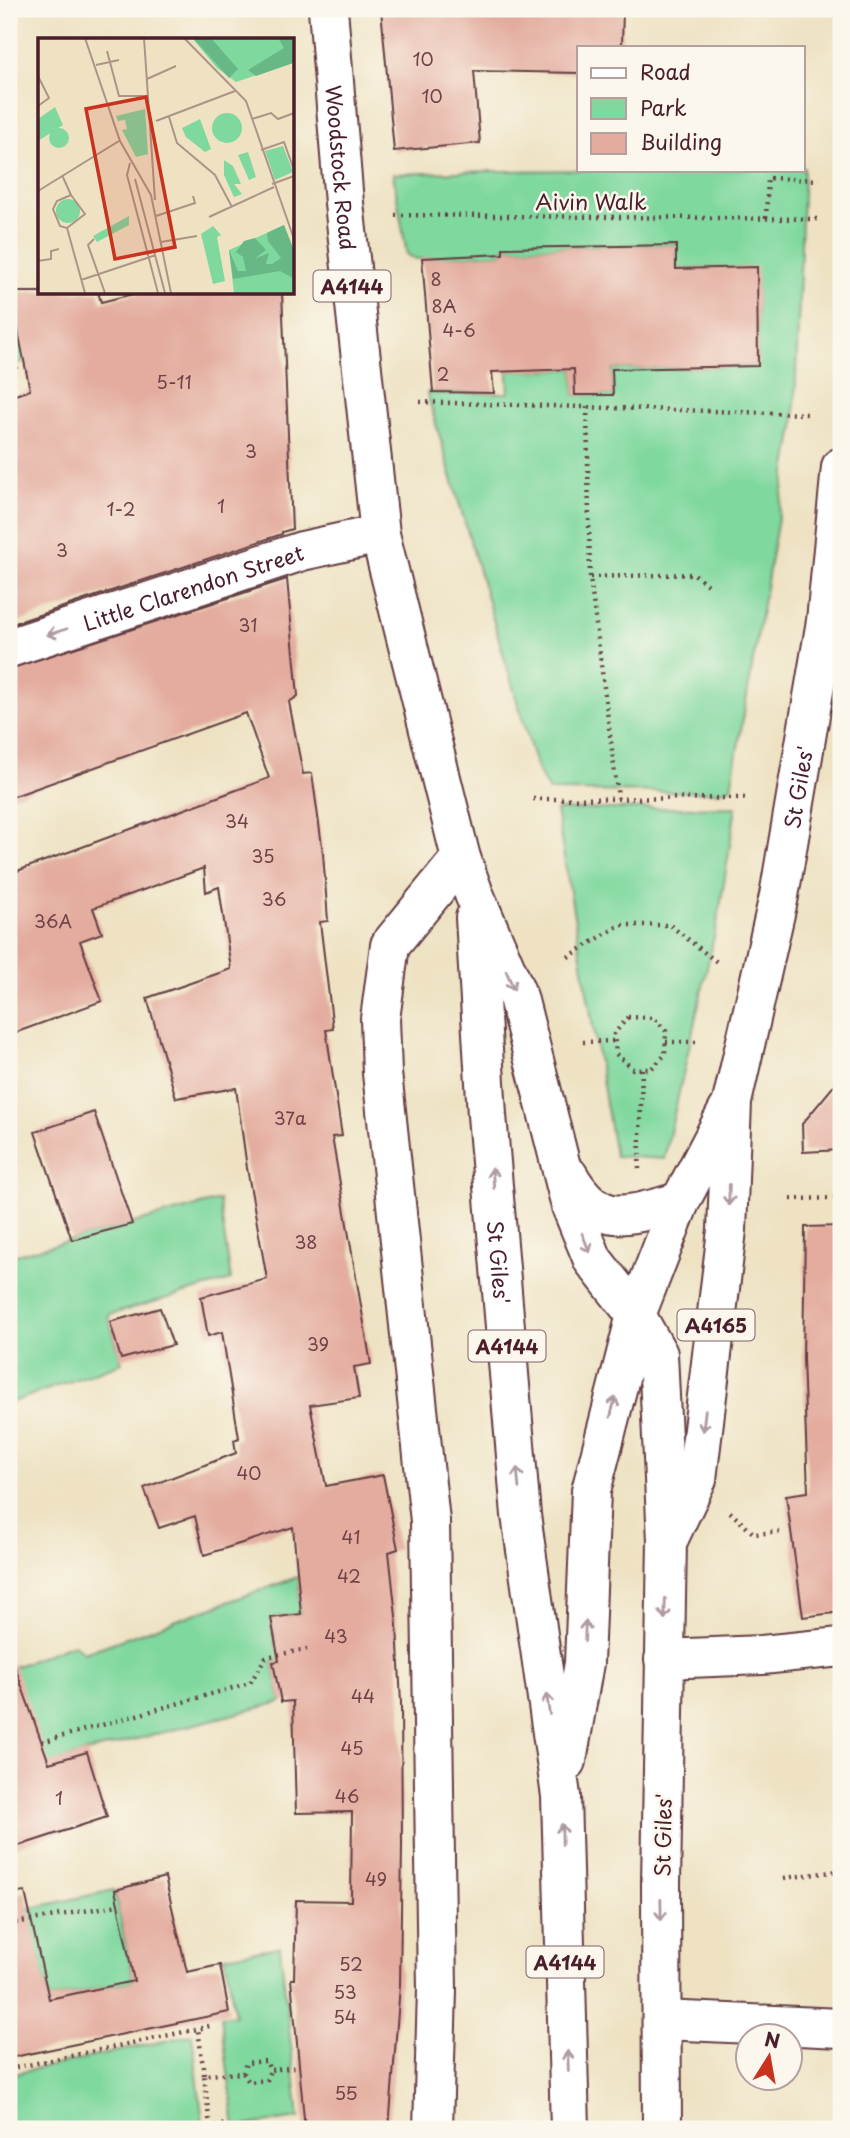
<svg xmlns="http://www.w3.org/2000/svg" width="850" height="2138" font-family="'Playpen Sans',sans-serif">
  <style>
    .green { fill: #7fd89e; stroke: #647c64; stroke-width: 2; fill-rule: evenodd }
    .building { fill: #e3ac9e }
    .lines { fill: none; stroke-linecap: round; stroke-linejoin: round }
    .minor-casing { stroke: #633c42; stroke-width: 42 }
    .major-casing { stroke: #633c42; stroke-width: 42 }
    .path { stroke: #633c42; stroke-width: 4.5; stroke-dasharray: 2 5; stroke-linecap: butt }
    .minor { stroke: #fff; stroke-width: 38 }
    .major { stroke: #fff; stroke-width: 38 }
    .oneway { stroke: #ae9aa0 }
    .labels { text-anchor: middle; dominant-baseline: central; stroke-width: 5; stroke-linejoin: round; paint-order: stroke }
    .number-label { font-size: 18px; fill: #704248 }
    .shield { fill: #fbf7ec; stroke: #7f6065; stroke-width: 2 }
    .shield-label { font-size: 19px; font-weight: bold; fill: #4a1f2b }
    .street-label { font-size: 21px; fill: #4a1f2b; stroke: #fbf7ec }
    .inset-road { fill: none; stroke: #ac9486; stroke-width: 2 }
    .view { fill: #c8321e; fill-opacity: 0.15; stroke: #c8321e; stroke-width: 3.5 }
    .inset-edge { fill: none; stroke: #4a1f2b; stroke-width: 3.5 }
  </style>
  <rect width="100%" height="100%" fill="#fbf7ec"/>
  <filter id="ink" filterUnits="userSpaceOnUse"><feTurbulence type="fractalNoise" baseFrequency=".0143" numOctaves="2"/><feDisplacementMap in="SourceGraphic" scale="14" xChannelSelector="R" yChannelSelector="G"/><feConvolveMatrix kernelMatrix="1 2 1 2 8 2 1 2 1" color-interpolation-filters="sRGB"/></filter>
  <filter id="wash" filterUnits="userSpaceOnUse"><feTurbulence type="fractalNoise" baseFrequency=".00686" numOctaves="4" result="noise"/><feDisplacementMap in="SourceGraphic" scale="28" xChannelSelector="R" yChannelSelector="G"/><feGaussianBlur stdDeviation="1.57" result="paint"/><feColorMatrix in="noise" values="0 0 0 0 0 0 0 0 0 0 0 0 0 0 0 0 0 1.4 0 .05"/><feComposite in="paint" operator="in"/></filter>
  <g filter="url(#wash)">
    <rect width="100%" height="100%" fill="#eee2c3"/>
    <path class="green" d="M804,168L794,427L731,787L719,792L549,791L537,769L427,393H509L501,254L416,259L407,255L393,174L492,171ZM675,245L676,269L756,268L758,366L612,369L613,395H575L574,369L510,371L503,248Z
      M9,288L26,361L9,365Z
      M736,807L719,914L664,1159L615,1156L556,810Z
      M219,1200L231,1280L108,1315L122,1363L9,1403V1257Z
      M298,1577L301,1614L276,1617L272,1623L276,1646L280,1649L308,1654L273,1662L281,1702L87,1752L9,1777V1669L74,1644L84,1653Z
      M114,1890L134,1981L49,1999L31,1923L9,1928V1913Z
      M280,1947L299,2118L235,2127L221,2017L235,2015L225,1956Z
      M192,2035L203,2123L157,2129H9V2075Z"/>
    <g id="blocks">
      <path class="building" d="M381,9H623L622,47H579V73L474,71L480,143L394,151Z
        M676,245V269L757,267L758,366L612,369L613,395H575L574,369L492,372L494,393L433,392L422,258L503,254V248Z
        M10,292H98L101,302L141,292H282L292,529L282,532V534L9,625V397L30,390Z
        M287,579L298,696L289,702L303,774L312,773L323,853L328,921L320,922L333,1029L326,1030L342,1136L332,1137L371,1364L354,1367L359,1398L310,1405L326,1486L383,1475L398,1549L389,1552L397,1625L401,1703L402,1843L400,1985L389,2129H305L291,1979H294L296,1900L351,1901L352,1812L296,1813L293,1701L281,1702L273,1662L279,1661L271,1618L301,1614L293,1527L204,1555L195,1516L159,1528L144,1488L236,1453L234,1440L239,1438L222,1332L208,1336L201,1297L267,1279L247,1168L236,1088L176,1098L147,998L231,969L219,887L206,892L204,868L93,908L102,933L80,941L102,1001L9,1035V874L269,778L246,713L9,798V669Z
        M841,1077V1150L803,1152L802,1124Z
        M94,1112L132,1224L72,1240L35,1132Z
        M841,1226V1612L803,1617L786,1495L808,1492L803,1358L805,1227Z
        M160,1308L173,1345L121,1359L110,1322Z
        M14,1664L49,1763L87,1752L107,1817L9,1849V1665Z
        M165,1877L187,1972L220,1965L229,2012L9,2058V1894L25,1892L49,1999L134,1981L115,1890Z"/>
    </g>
  </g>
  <g filter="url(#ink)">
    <use href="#blocks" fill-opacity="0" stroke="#633c42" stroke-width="2"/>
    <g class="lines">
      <g class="minor-casing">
        <g id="minor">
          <path id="s1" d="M9,648L302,551L380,534"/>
          <path d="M664,1659L762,1655L841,1647"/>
          <path d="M663,2020L841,2028"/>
          <path d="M433,2129L437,1990L430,1521L382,1073L380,1019L390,945L461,858"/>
        </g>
      </g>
      <g class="major-casing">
        <g id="major">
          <path id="s2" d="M328,9L344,203L380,534L461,858L474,894L518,997L571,1206L593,1260L636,1315L658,1354L667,1541L661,1884L662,2129"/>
          <path id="s3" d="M475,918L487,1115L521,1515L561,1796L570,2129"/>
          <path d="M568,1175C600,1231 627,1215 680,1202"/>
          <path id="s4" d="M669,1538L697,1479L727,1230L732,1102L779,896L826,621L841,467"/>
          <path d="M567,1761L584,1663L591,1491L636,1315L680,1202L728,1110"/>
        </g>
      </g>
      <path class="path" d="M395,215L817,219
        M766,218L768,178L819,180
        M9,369L18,366
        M420,402L807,414
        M587,407L590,577L618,798
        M590,577L694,574L710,587
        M533,799L749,798
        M568,957L620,925H670L718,963
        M628,1017L654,1018L666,1031L665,1055L651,1069H633L616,1054L614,1034Z
        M583,1042L615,1041
        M666,1042H697
        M639,1169L642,1069
        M791,1199L841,1198
        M730,1512L754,1534L779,1532
        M42,1742L250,1683L266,1657L307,1649
        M784,1878L839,1871
        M9,1924L118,1905
        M9,2069L198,2029
        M243,2073L249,2082L267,2080L270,2070
        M204,2075L198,2029L213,2025
        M210,2127L204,2075L243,2073L246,2063L266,2061L270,2070L298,2067
        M194,2129L226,2124"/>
      <use href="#minor" class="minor"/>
      <use href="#major" class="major"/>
    </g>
    <defs><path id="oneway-shaft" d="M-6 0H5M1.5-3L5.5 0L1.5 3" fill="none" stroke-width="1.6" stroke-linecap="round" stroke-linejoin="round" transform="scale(1.75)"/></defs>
    <g class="oneway">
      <use href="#oneway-shaft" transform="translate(57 632) rotate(162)"/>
      <use href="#oneway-shaft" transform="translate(510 980) rotate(67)"/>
      <use href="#oneway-shaft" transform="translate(493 1178) rotate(-95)"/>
      <use href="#oneway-shaft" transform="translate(729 1195) rotate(92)"/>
      <use href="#oneway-shaft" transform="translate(586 1243) rotate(68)"/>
      <use href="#oneway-shaft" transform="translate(613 1407) rotate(-76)"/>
      <use href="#oneway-shaft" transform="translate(704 1421) rotate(97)"/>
      <use href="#oneway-shaft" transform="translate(518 1478) rotate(-95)"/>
      <use href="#oneway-shaft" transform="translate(665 1609) rotate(92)"/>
      <use href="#oneway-shaft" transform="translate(585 1631) rotate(-88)"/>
      <use href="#oneway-shaft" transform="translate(548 1704) rotate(-98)"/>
      <use href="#oneway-shaft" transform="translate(562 1834) rotate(-91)"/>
      <use href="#oneway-shaft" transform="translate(661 1910) rotate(89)"/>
      <use href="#oneway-shaft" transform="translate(568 2061) rotate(-92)"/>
    </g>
  </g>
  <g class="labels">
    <g class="number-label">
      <text x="423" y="58">10</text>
      <text x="432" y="95">10</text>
      <text x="436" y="278">8</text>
      <text x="444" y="305">8A</text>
      <text x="459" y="329">4-6</text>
      <text x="443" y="373">2</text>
      <text x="174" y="381">5-11</text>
      <text x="251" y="450">3</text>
      <text x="221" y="505">1</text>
      <text x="121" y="508">1-2</text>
      <text x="62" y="549">3</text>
      <text x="248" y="624">31</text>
      <text x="237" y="820">34</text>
      <text x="263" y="855">35</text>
      <text x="274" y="898">36</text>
      <text x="53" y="920">36A</text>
      <text x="290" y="1117">37a</text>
      <text x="306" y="1241">38</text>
      <text x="318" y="1343">39</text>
      <text x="249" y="1472">40</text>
      <text x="351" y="1536">41</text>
      <text x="349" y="1575">42</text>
      <text x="336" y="1635">43</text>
      <text x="363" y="1695">44</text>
      <text x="352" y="1747">45</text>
      <text x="347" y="1795">46</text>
      <text x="59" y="1797">1</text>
      <text x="376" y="1878">49</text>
      <text x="351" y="1963">52</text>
      <text x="345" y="1991">53</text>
      <text x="345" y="2016">54</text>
      <text x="346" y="2092">55</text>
    </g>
    <g class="shield">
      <rect x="313.5" y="270.5" width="77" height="31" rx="5"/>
      <rect x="677.5" y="1309.5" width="77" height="31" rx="5"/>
      <rect x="468.5" y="1330.5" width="77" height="31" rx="5"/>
      <rect x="526.5" y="1946.5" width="77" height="31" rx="5"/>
    </g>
    <g class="shield-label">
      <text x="352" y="286">A4144</text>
      <text x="716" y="1325">A4165</text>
      <text x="507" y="1346">A4144</text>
      <text x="565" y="1962">A4144</text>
    </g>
    <g class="street-label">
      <text stroke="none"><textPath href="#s2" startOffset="159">Woodstock Road</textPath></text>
      <text x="591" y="201">Aivin Walk</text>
      <text stroke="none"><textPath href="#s1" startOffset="194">Little Clarendon Street</textPath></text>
      <text stroke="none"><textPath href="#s4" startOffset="766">St Giles'</textPath></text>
      <text stroke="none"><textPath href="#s3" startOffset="345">St Giles'</textPath></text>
      <text transform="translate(662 1835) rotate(-89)">St Giles'</text>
    </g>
  </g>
  <g transform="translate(38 38)">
    <rect width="256" height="256" fill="#eee2c3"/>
    <path d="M154,0H255V25L198,44L179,30ZM17,69L25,87L0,103V81ZM107,71L110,116L98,119L84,92L89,91L87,82L80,83L78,78ZM174 90a15 15 0 1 1 30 0a15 15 0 1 1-30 0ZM162,81L173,111L167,114L148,99L144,90ZM11 100a10 10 0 1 1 20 0a10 10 0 1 1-20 0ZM245,108L255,134L237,142L227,113ZM210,114L218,139L211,142L200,117ZM186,122L195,128L203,146H196L204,156L196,159L186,137ZM18 173a12 12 0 1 1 24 0a12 12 0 1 1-24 0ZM91,178V187L59,204L55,198ZM246,187L255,210V255H196L191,212ZM175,188L183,197L179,199L187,243L175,246L163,196Z" fill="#7fd89e"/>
    <path d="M155,0H173L200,31L191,40ZM240,0L255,2V25L218,38L210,32L246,10ZM246,187L255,210V240L242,233L195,241L191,212L200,233H208L205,219L198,214L206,203L217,200L228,212L216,221L231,215L228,226H234L243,220L230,203L229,195Z" fill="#67b885"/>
    <path class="inset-road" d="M47,0L82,103L113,157L133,255M106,0L117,162M146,0L208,63L256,201M69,13L81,58H109M58,27L81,22M0,38L11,60L0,68M109,41L138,28M131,79L139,105L177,137L194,169M214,81L233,75L240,81L256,75M118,83L197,53M223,112L246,104L256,132M92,125L89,137L120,255M24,137L33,157M97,141L127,255M234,146L256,138M0,153L81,103M33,157L19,163L15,171L22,188L29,190L47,255M118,178L157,165L155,158M171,179L236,149M29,190L47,176L33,157M56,201L50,207L67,255M123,204L159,198M0,223L13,221V213L21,211M43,242L118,217"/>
    <path class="view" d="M108,59L137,209L77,221L48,71Z"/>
    <rect width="256" height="256" class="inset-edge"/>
  </g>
  <rect width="850" height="2138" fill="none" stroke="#fbf7ec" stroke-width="35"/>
  <rect x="577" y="46" width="228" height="126" fill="#fbf7ec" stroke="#b4a19f" stroke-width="2"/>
  <rect x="591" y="68" width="35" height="10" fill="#ffffff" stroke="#b4a19f" stroke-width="2"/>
  <text x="640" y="80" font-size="21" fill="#4a1f2b">Road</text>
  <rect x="591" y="98" width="35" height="21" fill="#7fd89e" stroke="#b4a19f" stroke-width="2"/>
  <text x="640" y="116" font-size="21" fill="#4a1f2b">Park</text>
  <rect x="591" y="133" width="35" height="21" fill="#e3ac9e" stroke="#b4a19f" stroke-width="2"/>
  <text x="640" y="150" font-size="21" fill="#4a1f2b">Building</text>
  <g transform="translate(769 2057) rotate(11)"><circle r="33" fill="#fbf7ec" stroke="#b4a19f" stroke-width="2"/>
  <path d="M0-5L12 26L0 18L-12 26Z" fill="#c8321e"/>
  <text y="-10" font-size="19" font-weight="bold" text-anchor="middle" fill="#4a1f2b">N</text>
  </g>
</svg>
